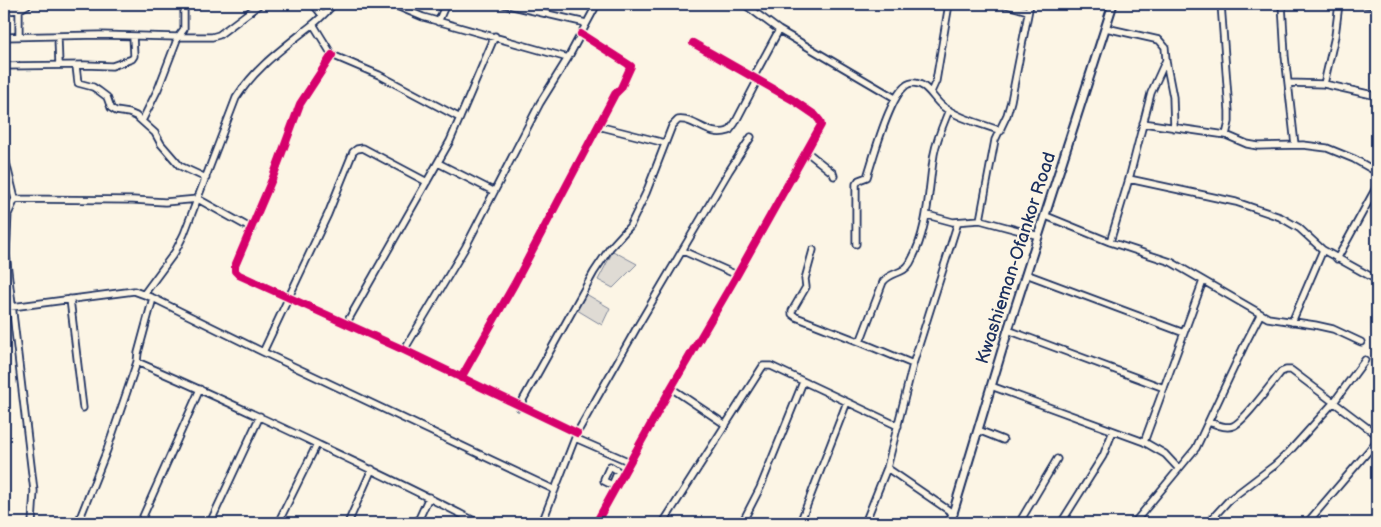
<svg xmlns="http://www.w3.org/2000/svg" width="1381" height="527" font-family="'Balsamiq Sans',sans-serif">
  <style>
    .green { fill: #dfdbd4; stroke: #7d8599 }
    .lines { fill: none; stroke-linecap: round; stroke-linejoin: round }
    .minor-casing { stroke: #1b2f5e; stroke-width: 9 }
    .major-casing { stroke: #1b2f5e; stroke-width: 11 }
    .minor { stroke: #fcf5e5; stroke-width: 5.5 }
    .major { stroke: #fcf5e5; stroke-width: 7 }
    .cycleway-casing { stroke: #fcf5e5; stroke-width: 11 }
    .cycleway { stroke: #d6006c; stroke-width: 8 }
    .labels { text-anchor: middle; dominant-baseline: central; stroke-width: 4; stroke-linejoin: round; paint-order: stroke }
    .street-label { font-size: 18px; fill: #1b2f5e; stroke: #fcf5e5 }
  </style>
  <rect width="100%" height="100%" fill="#fcf5e5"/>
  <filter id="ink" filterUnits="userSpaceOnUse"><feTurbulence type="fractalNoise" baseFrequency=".02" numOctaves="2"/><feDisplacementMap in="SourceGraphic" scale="10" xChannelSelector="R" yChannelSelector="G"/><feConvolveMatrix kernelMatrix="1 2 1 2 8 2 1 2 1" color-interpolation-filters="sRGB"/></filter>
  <g filter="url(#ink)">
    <path class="green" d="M613,251L637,264L613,288L598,280Z
      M586,294L610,308L602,325L577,310Z"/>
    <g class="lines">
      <g class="minor-casing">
        <path id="minor" d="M313,4L322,15
          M392,4L423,17L568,58
          M504,4L586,23
          M744,4L779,30L895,98
          M1004,4L1028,11
          M1221,4L1229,111V122L1226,135
          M1282,4L1285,56L1295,145
          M1363,4L1377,5
          M4,11L19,10L29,4
          M438,22L446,4
          M313,24L332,55L379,75L460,118
          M1106,28L1159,40L1165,47L1166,60L1151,93L1129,179L1110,242
          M19,36V10
          M4,37L100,35L178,37L184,29V4
          M58,37L59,65
          M332,55L300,104L273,177L235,266V271L239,275L404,350L577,433
          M1166,61L1173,97L1174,128
          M4,66L85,65L112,66L132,59L134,56L133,36
          M76,66L78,83L93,87L99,91L107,97L111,108L116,111L129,113L136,116L155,133L161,144L180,166L206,178
          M753,78L779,30
          M1288,83L1324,84L1377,96
          M1324,84L1335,36L1339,4
          M931,92L936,81L949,4
          M142,121L158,89L178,37H212L219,35L260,4
          M1143,123L1226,135L1247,144L1258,146L1303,145L1327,148L1354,159L1377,172
          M598,126L665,143
          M807,152L833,173L834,176
          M4,154L15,199L8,214L6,254L34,491L32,523
          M438,163L493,191
          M1129,179L1236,202L1280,217L1299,228L1323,250L1377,280
          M15,199L133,200L165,202L198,199L252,229
          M927,215L953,222L980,220L1039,236
          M1046,216L1110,242L1171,262L1268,318L1315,325L1333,329L1361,342
          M980,220L995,140L1007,115L1011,101L1030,4
          M856,244V184L859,180L867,177C873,160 892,84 912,83C926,82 932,97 941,105C957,118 982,124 1001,131
          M813,250L805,279L806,287L792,311V314L796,317L860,342L913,364
          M683,251L737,275
          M1337,259L1377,186
          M1026,274L1184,333
          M144,294L175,252L184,234L236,98C257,66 282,49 312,25C320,19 327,11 334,4
          M70,299L83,408
          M4,308L134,291L153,298L263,352L555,490
          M1292,322L1323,250
          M346,324L450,141L495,36
          M1008,330L1164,388
          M860,342L883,282C891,271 903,275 910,263C929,229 928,191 934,154C937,138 943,125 949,110
          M404,350L465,248L540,103L568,58L597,4
          M263,352L328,214L353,152L357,149L363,148L427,182
          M137,362C198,388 258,416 317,444C372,470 425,495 478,523
          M461,378L515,283L615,94L621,88L631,66L581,34
          M991,386L1144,442L1165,454L1178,468
          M671,388L726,425
          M519,407L594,272L610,248L630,226L646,193L672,126L678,120C697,118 707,138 729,131L735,123L757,81
          M1209,422C1216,424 1225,429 1233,426C1244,422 1271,384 1281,372L1286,370H1291L1377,435
          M978,430L1003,440
          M575,438L630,462
          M1144,442L1203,281
          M887,468L954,514
          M604,479L610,466L618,471L612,485L604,481
          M78,523L107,450L137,362L138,353L153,298
          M140,523L200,389
          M210,523L260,416
          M278,523L317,444
          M348,523L372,469
          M417,523L429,497
          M542,523L577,433L636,329L729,171L751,137
          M596,523L671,388L737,275L821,125L820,121L815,115L793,100L693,43
          M663,523L763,366H771L898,426
          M742,523L760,488L803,382
          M800,523L847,402
          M865,523L887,468L913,364L958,222
          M1019,523L1057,459
          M1061,523L1103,456L1113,431
          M1134,523L1196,448L1244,346L1260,315
          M1208,523L1229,500L1275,465L1288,453L1334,402L1365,360
          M1307,523L1377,441"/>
      </g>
      <g class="major-casing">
        <path id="major" d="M950,523L1008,330L1113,4"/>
      </g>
      <use href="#minor" class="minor"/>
      <use href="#major" class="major"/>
      <g class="cycleway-casing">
        <path id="cycleway" d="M332,55L300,104L273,177L235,266V271L239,275L404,350L577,433
          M461,378L515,283L615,94L621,88L631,66L581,34
          M596,523L671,388L737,275L821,125L820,121L815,115L793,100L693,43"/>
      </g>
      <use href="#cycleway" class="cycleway"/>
    </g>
  </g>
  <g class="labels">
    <g class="street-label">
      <text transform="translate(1016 258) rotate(-72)">Kwashieman-Ofankor Road</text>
    </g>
  </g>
  <rect width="1381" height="527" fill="none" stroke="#fcf5e5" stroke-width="20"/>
  <rect x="10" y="10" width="1361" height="507" fill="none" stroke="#1b2f5e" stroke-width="2" filter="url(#ink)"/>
</svg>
